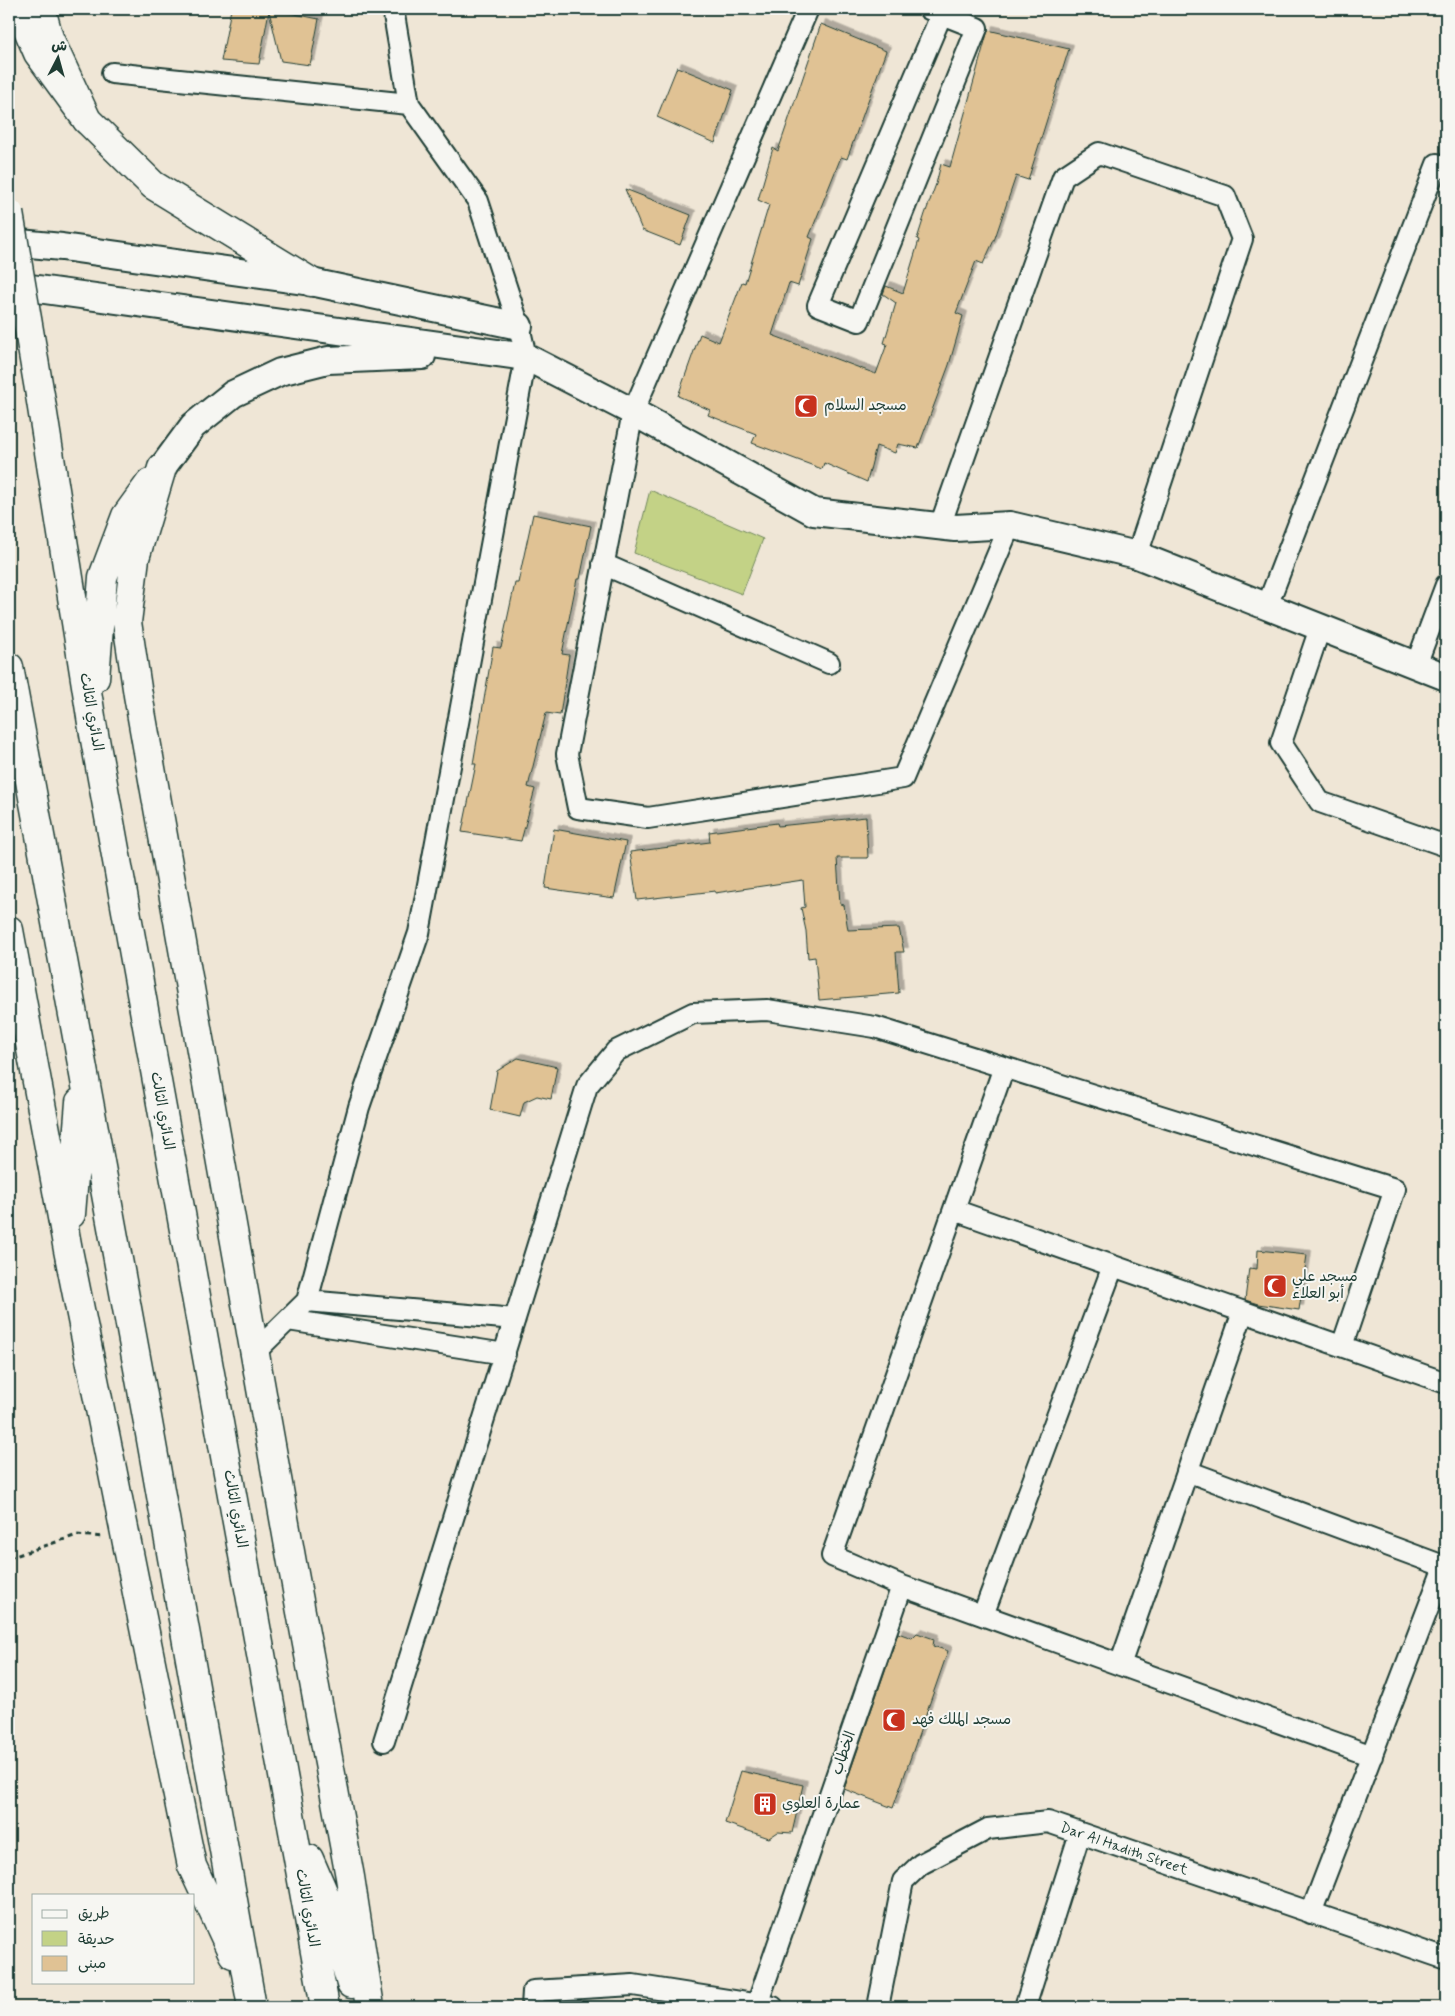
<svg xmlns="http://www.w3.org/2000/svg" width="1455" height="2016" font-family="Mynerve,'Playpen Sans Arabic',sans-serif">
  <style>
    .green { fill: #c3d286; stroke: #71885d }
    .building { fill: #e0c294; stroke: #1f3d34; filter: url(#shadow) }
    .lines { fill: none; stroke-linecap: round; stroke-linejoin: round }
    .minor-casing { stroke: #1f3d34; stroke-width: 24 }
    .tertiary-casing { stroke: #1f3d34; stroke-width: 30 }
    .trunk-casing { stroke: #1f3d34; stroke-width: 31 }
    .motorway-casing { stroke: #1f3d34; stroke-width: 31 }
    .path { stroke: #1f3d34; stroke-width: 3; stroke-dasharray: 5 4; stroke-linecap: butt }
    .minor { stroke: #f6f6f2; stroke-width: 20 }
    .tertiary { stroke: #f6f6f2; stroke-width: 26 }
    .trunk { stroke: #f6f6f2; stroke-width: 28 }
    .motorway { stroke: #f6f6f2; stroke-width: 28 }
    .motorway-bridge-casing { stroke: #1f3d34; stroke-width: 31; stroke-linecap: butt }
    .motorway-bridge { stroke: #f6f6f2; stroke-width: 28 }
    .labels { text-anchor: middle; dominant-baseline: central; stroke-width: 4; stroke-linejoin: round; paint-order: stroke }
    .poi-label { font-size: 15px; fill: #1f3d34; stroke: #f6f6f2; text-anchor: start }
    .street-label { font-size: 15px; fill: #1f3d34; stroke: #f6f6f2 }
  </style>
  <defs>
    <filter id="shadow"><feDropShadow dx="4.5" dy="-4.5" stdDeviation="0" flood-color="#0004"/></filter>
  </defs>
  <rect width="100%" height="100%" fill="#efe6d6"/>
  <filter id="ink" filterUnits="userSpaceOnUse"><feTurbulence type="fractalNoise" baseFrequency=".02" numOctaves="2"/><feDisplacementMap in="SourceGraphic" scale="10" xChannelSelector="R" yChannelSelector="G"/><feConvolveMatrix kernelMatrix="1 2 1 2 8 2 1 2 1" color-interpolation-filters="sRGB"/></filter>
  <g filter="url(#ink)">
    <path class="green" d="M650,490L763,539L742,594L634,553Z"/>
    <path class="building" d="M231,9H270L319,19L310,65L281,61L269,11L259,64L221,61Z
      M821,24L886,51L847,159L841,157L809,237L813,239L798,286L789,283L772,335L876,374L887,344L884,343L896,303L883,294L886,286L903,293L919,240L917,239L925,214L936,184L941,164L950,167L988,30L1069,49L1028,180L1016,176L995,238L983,264L976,261L956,313L963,316L949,365L918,448L898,444L895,453L876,446L867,482L824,463L822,469L752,443L756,434L708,415L710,410L678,396L700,334L719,342L742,282L745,283L769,205L758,200L773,148L778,151Z
      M677,67L733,90L715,143L657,117Z
      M625,189L691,215L680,245L642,230Z
      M533,514L591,526L580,579H577L562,654L569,655L560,715L546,713L528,787L535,789L521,841L462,832L476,764H473L493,647L501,648L515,583H518Z
      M866,817L868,858H837L840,904L844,905L848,930L899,928L904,952H896L899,993L819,1000L815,957L808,958L806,931L801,908L805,907L803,880L715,893V891L637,900L630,852L710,842L709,832L777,823L778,826Z
      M554,829L626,842L614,898L545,888Z
      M518,1058L557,1067L551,1099L537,1096L524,1102L520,1117L490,1110L497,1071Z
      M1258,1250L1307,1255L1299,1310L1258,1304L1245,1300L1249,1268L1257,1269Z
      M898,1633L912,1638L917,1633L934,1639L933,1646L948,1651L893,1808L844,1789Z
      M741,1771L803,1785L792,1833L778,1832L769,1838L725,1823Z"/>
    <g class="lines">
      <g class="minor-casing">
        <path id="minor" d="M808,9L633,412L567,754L578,808L648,818L903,778L1010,525
          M929,9L977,28L859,321L818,305L942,13
          M112,73L409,104
          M940,526L1063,177L1099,153L1225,196L1242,239L1137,555
          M603,564L829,663
          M1267,606L1437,164L1446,168
          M1320,628L1281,743L1320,802L1446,846
          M1416,665L1446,585
          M1004,1067L832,1556L902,1586L1372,1756
          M954,1210L1446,1383
          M307,1301L515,1319
          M288,1320L505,1354
          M255,1352L307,1301L359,1107L419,933L526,357L519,326L478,201L409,104L393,9
          M1187,1471L1446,1567
          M983,1615L1113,1266
          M1120,1665L1243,1312
          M384,1741L587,1086L616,1051L693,1013L767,1010L875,1027L1395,1189L1342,1346
          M1311,1913L1444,1567
          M757,2005L902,1586
          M532,2007L533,1991L633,1985L773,2007
          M878,2007L903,1881L921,1864L988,1829L1048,1822L1446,1959
          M1025,2007L1080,1833"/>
      </g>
      <g class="tertiary-casing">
        <path id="tertiary" d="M9,242L62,247L311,282L519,326
          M9,285L526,357L633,412L814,512L955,528L1010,525L1137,555L1446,677
          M162,468L193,426L233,394L280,372L328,360L422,356"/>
      </g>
      <g class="trunk-casing">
        <path id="trunk" d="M41,9L49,38L87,120L153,185L311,282"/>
      </g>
      <g class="motorway-casing">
        <path id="motorway" d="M19,9L38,53L87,120
          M40,395L92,723L325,2007
          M162,468L135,558L127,622L138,695L292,1563L350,1877L370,2007
          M9,667L147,1417L252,2007
          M95,678L103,577L126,516L150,483
          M9,930L68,1250L192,1866L233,1954
          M71,1214L80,1102
          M309,1859L328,1903L351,1984"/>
      </g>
      <path class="path" d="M9,1558L77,1535L104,1537"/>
      <use href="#minor" class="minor"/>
      <use href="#tertiary" class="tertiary"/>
      <use href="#trunk" class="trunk"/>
      <use href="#motorway" class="motorway"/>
      <g class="motorway-bridge-casing">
        <path id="motorway-bridge" d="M9,213L40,395"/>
      </g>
      <use href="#motorway-bridge" class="motorway-bridge"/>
    </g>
  </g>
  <defs>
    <g id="mosque-square" transform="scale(1.25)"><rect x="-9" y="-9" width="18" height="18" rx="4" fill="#c8321e" stroke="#f6f6f2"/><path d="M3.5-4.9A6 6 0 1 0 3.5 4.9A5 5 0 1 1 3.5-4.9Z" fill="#fff"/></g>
    <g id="building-square" transform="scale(1.25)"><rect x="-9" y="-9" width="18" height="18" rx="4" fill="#c8321e" stroke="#f6f6f2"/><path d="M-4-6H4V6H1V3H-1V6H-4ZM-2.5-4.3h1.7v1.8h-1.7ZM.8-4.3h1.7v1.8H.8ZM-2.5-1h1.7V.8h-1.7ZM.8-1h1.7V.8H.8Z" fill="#fff"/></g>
  </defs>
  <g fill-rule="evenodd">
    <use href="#mosque-square" x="806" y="406"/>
    <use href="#mosque-square" x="1275" y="1286"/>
    <use href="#mosque-square" x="894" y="1720"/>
    <use href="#building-square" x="765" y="1804"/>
  </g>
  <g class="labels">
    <g class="poi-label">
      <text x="824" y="406">مسجد السلام</text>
      <text x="1292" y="1277">مسجد علي<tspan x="1292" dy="17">أبو العلاء</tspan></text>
      <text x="912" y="1720">مسجد الملك فهد</text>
      <text x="782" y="1804">عمارة العلوي</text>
    </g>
    <g class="street-label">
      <text transform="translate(91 712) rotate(80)">الدائري الثالث</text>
      <text transform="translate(162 1111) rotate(80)">الدائري الثالث</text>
      <text transform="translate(235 1509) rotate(80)">الدائري الثالث</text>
      <text transform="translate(844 1753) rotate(-71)">الخطاب</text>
      <text transform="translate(1124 1849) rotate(19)">Dar Al Hadith Street</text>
      <text transform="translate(307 1908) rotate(80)">الدائري الثالث</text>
    </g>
  </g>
  <rect width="1455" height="2016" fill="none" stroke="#f6f6f2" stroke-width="30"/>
  <rect x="15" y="15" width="1425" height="1986" fill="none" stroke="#1f3d34" stroke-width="2" filter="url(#ink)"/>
  <rect x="32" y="1894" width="162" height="90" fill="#f6f6f2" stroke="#a0aca6"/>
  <rect x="42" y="1910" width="25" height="8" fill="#f6f6f2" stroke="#a0aca6"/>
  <text x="78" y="1918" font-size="15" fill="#1f3d34">طريق</text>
  <rect x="42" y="1931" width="25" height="15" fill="#c3d286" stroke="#a0aca6"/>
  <text x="78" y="1944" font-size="15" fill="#1f3d34">حديقة</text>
  <rect x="42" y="1956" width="25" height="15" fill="#e0c294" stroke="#a0aca6"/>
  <text x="78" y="1968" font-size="15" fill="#1f3d34">مبنى</text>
  <g transform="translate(58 58) rotate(6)" stroke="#f6f6f2" stroke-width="4" paint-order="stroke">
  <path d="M0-4L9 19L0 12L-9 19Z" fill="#1f3d34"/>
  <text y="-8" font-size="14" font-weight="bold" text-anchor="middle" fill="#1f3d34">ش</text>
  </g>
</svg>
